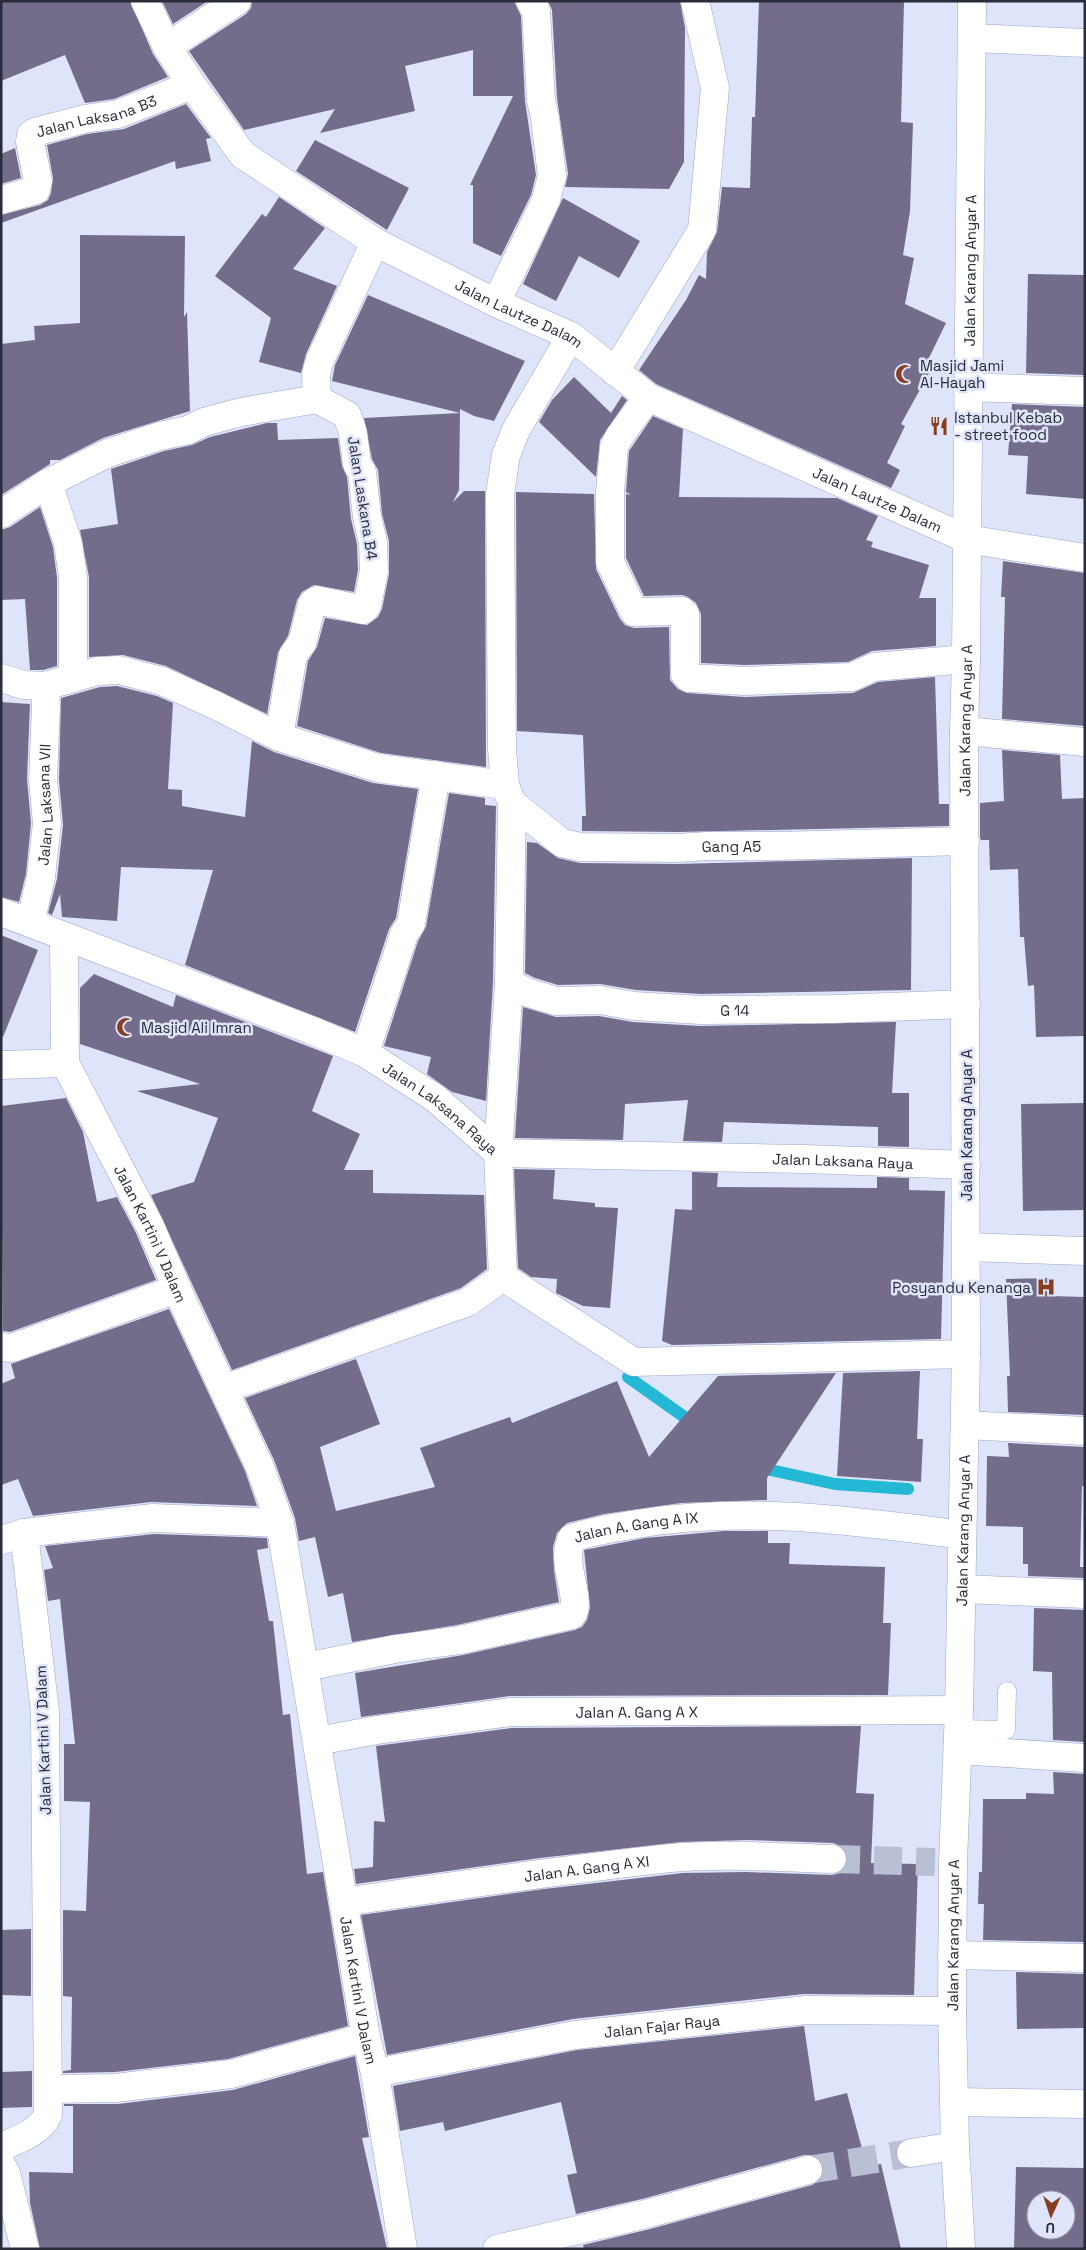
<svg xmlns="http://www.w3.org/2000/svg" width="1086" height="2250" font-family="'Space Grotesk',sans-serif">
  <style>
    .lines { fill: none; stroke-linecap: round; stroke-linejoin: round }
    .stream { stroke: #22b8d6; stroke-width: 12 }
    .building { fill: #736c8b; fill-rule: evenodd }
    .minor-tunnel { stroke: #bac0d4; stroke-width: 28; stroke-dasharray: 28 14; stroke-linecap: butt }
    .service-casing { stroke: #9ba6c6; stroke-width: 19 }
    .minor-casing { stroke: #9ba6c6; stroke-width: 29 }
    .tertiary-casing { stroke: #9ba6c6; stroke-width: 29 }
    .service { stroke: #fff; stroke-width: 18 }
    .minor { stroke: #fff; stroke-width: 28 }
    .tertiary { stroke: #fff; stroke-width: 28 }
    .labels { text-anchor: middle; dominant-baseline: central; stroke-width: 5; stroke-linejoin: round; paint-order: stroke }
    .street-label { font-size: 15px; fill: #292d3a; stroke: #dee5fa }
    .poi-label { font-size: 15px; fill: #292d3a; stroke: #dee5fa; text-anchor: start }
  </style>
  <rect width="100%" height="100%" fill="#dee5fa"/>
  <g class="lines">
    <path class="stream" d="M628,1377L697,1426
      M758,1464L766,1469L835,1484L908,1489"/>
  </g>
  <path class="building" d="M1,1H130L153,54L168,77L114,99L85,103L65,55L1,81Z
    M162,1H208L173,24Z
    M252,1H514L521,16L525,101L536,175L531,195L501,256L473,243V185H470L513,96H473V50L405,66L415,111L320,133L335,109L244,130L189,51L246,14L251,8Z
    M548,1H680L685,28L684,162L669,189L565,187L568,174L557,98L552,10Z
    M759,1H904L901,122L913,123L910,211L903,255L914,258L905,304L946,323L927,362L933,366L901,424L905,426L887,463L900,470L891,488L656,384L639,370L686,300L699,275L706,279L707,252L717,232L722,187L750,188L752,117H755Z
    M186,104L211,138L206,139L211,161L176,169L175,161L1,223V215L40,205L48,200L51,193L53,178L47,145L87,134L124,129Z
    M315,140L409,188L387,230L296,171Z
    M15,148L21,178L1,184V154Z
    M279,197L325,228L293,269L337,286L306,354L301,373L259,362L271,318L215,276L262,214L266,217Z
    M563,198L640,241L619,278L579,256L556,301L523,284Z
    M80,235L185,236L184,317L187,312L190,411L103,438L60,460H50V464L1,495V344L35,340L34,326L80,323Z
    M1028,274L1085,275V375L1026,373Z
    M368,295L525,361L494,421L474,416L460,409V413L332,381L335,365Z
    M574,377L611,413L622,396L627,400L600,440L596,477L539,422L552,400Z
    M1012,404L1085,407V499L1026,494L1028,456L1008,455Z
    M460,413L459,490L453,502L464,491H485L486,767L381,753L297,726L308,661L317,647L325,618L367,625L378,617L382,609L389,574V541L382,514L378,470L372,459L364,418Z
    M653,416L683,429L679,497L837,498L878,516L866,540L873,542L871,547L929,565L919,598H936V646L872,651L848,662L744,665L701,663V614L696,603L688,597L682,595L644,596L626,558V494L631,495L626,492L629,451Z
    M267,423H277L278,440L338,438L342,466L347,477L351,519L357,544L358,570L354,592L314,585L302,592L297,600L288,636L278,652L267,714L166,666L123,655L89,657V577L80,530L118,524L111,469L164,451L192,445L210,437Z
    M516,492L594,494L596,569L620,619L625,625L634,628L669,627L670,680L678,689L687,693L745,697L853,693L878,682L935,677L939,804H949V826L677,832L582,831V816H586L583,735L517,731Z
    M40,507L53,547L57,578V666L43,670H30L25,599L1,600V530L10,527Z
    M1003,561L1085,573V726L1002,719L1005,597H1001Z
    M117,686L157,696L173,703L168,789L182,790V806L245,817L252,741L274,752L373,783L418,789L396,918L389,929L355,1032L185,965L213,870L121,867L117,921L62,917L60,894L52,915L48,913L57,879L63,825L59,780L61,698L100,687Z
    M1,702L30,704L27,779L31,823L26,874L19,902L1,897Z
    M1002,750L1060,755L1062,799L1085,798V1036L1036,1037L1034,985L1028,986L1024,937H1020L1018,869L990,870L989,840H981L980,838V803L1004,801Z
    M449,793L485,798V805L496,806L493,982L486,1101L452,1092L427,1074L431,1057L384,1046L418,941L426,927Z
    M527,842L537,843L558,858L580,863L677,864L912,858L911,990L701,994L636,990L600,984L558,985L535,978L525,973Z
    M1,935L38,950L3,1037L1,1036Z
    M94,974L173,1007L176,995L333,1056L312,1111L360,1134L344,1170H373V1193L484,1195L487,1269L461,1288L232,1370L151,1195L194,1182L218,1118L137,1091L200,1084L80,1044V988Z
    M523,1007L556,1017L599,1016L633,1022L700,1026L896,1022L892,1093H909V1147L878,1146V1127L724,1122L722,1142L683,1141L688,1100L625,1104L623,1140L515,1138Z
    M66,1098L83,1132L97,1202L117,1197L136,1233L156,1280L10,1332L3,1331L1,1106Z
    M1085,1103V1210L1023,1211L1021,1104Z
    M514,1169L555,1170L553,1199L595,1203V1207L618,1208L610,1308L583,1306L556,1293L557,1279L531,1277L518,1268Z
    M692,1172L718,1173L717,1187L877,1188V1177L909,1178V1190L945,1191L941,1339L672,1345L662,1341L675,1209L692,1210Z
    M1051,1278V1296L1085,1297V1415L1008,1412L1007,1376H1010L1006,1279Z
    M169,1309L245,1471L257,1506L151,1502L33,1516L18,1479L1,1485V1384L15,1378L11,1364Z
    M356,1359L380,1424L320,1447L336,1511L435,1487L420,1448L510,1417L512,1423L617,1381L649,1457L718,1376L836,1373L767,1478V1500L681,1503L604,1514L567,1523L557,1533L553,1547L554,1570L559,1602L457,1625L352,1642L343,1593L328,1597L315,1537L299,1541L295,1518L274,1460L245,1398Z
    M920,1371L917,1439H923L921,1482L837,1476L843,1373Z
    M1008,1443L1085,1447V1486H1082L1080,1567H1085V1578L1028,1576V1564H1023V1527L986,1526L987,1456L1009,1457Z
    M724,1531H768V1543H790L789,1564L885,1567L883,1623H891L888,1695L510,1696L361,1717L355,1673L463,1655L575,1630L582,1627L587,1620L590,1608L584,1550L645,1538Z
    M154,1534L267,1538L268,1548L257,1550L269,1621H273L283,1715L290,1714L307,1874L323,1872L348,2026L228,2059L115,2072L63,2073V2071L71,2070L72,1997L63,1996V1910L86,1911L90,1802L64,1801V1744H75L60,1599L48,1601L44,1570L53,1568L45,1546Z
    M1034,1608L1085,1610V1742L1053,1740L1052,1672L1033,1671Z
    M861,1726L856,1793L874,1794L871,1863L918,1864L914,1995L804,1994L573,2019L387,2055L361,1915L544,1889L683,1873L746,1872L832,1875L840,1873L845,1868L848,1859L846,1851L841,1846L833,1843L747,1840L681,1842L540,1858L356,1884L354,1869L373,1867L374,1821L385,1822L376,1746L511,1728Z
    M1053,1772L1085,1774V1942L983,1940L984,1904H978L979,1872H982L983,1799H1026V1793L1054,1794Z
    M31,1929V1996L1,1995V1930Z
    M1016,1972L1085,1974V2028L1017,2029Z
    M804,2026L815,2101L847,2093L867,2167L881,2164L901,2249H584L583,2245L650,2229L812,2185L819,2181L823,2174V2165L819,2159L812,2155H804L642,2199L576,2214L567,2175L577,2173L561,2102L445,2131L443,2122L400,2131L393,2086L577,2050Z
    M355,2056L369,2137L362,2138L387,2249H40L30,2203L29,2172L73,2173V2106H64V2104H118L233,2090Z
    M32,2071V2107L1,2108V2072Z
    M1016,2167L1085,2168V2249H1014ZM1036,2200H1066V2230H1036Z"/>
  <g class="lines">
    <path class="minor-tunnel" d="M832,1859L935,1862
      M808,2170L911,2153"/>
    <g class="service-casing">
      <path id="service" d="M958,1729L1006,1730L1007,1691"/>
    </g>
    <g class="minor-casing">
      <g id="minor">
        <path id="s1" d="M145,1L167,47L192,85L243,155L375,242L496,303L571,336L648,397L967,539L1085,558"/>
        <path d="M973,38L1085,43"/>
        <path d="M167,47L237,1"/>
        <path id="s2" d="M1,200L36,190L38,181L30,142L31,135L35,132L84,119L118,114L192,85"/>
        <path d="M496,303L546,200L552,176L545,118L541,100L536,11L530,1"/>
        <path d="M615,372L702,230L715,88L695,1"/>
        <path d="M967,387L1085,391"/>
        <path d="M648,397L619,437L614,447L610,492V562L634,612L682,611L685,614V674L689,678L744,681L852,677L874,667L966,659"/>
        <path d="M317,399L316,374L320,360L375,242"/>
        <path d="M48,483L68,543L73,577V678"/>
        <path d="M1,514L48,483L108,453L160,436L188,430L204,422L241,412L317,399L347,415L353,433L357,464L362,472L367,517L373,542L374,571L367,606L363,610L317,600L312,604L302,643L293,655L279,737"/>
        <path d="M1,678L24,685L45,686L97,671L119,670L162,681L215,705L279,737L378,768L505,785"/>
        <path d="M964,731L1085,742"/>
        <path id="s3" d="M512,803L562,843L580,847L677,848L707,846H776L965,841"/>
        <path id="s4" d="M1,912L311,1030L365,1053L435,1098L498,1153L806,1159L966,1165"/>
        <path id="s5" d="M30,923L41,877L47,823L43,780L46,707L45,686"/>
        <path id="s6" d="M64,936L65,1063L150,1226L186,1309L259,1465L280,1523L366,2037L375,2073L403,2249"/>
        <path id="s7" d="M509,983L529,993L556,1001L600,1000L634,1006L701,1010L834,1009L966,1004"/>
        <path d="M365,1053L404,934L411,924L436,775"/>
        <path d="M1,1065L65,1063"/>
        <path d="M966,1247L1085,1251"/>
        <path d="M503,1277L498,1153L509,983L512,803L505,785L502,749L500,494L506,455L516,430L571,336"/>
        <path d="M503,1277L634,1362L966,1354"/>
        <path d="M1,1347L12,1348L177,1289"/>
        <path d="M224,1389L468,1302L503,1277"/>
        <path d="M965,1425L1085,1431"/>
        <path d="M1,1540L24,1533L153,1518L280,1523"/>
        <path d="M961,1589L1085,1594"/>
        <path id="s8" d="M305,1667L395,1649L460,1640L572,1615C583,1598 559,1563 572,1538C595,1530 619,1527 643,1523C750,1506 856,1521 962,1535"/>
        <path id="s9" d="M317,1741L377,1730L510,1712L959,1710"/>
        <path d="M958,1750L1085,1758"/>
        <path id="s10" d="M344,1902C450,1886 555,1871 661,1859C716,1853 776,1857 832,1859"/>
        <path d="M952,1955L1085,1958"/>
        <path id="s11" d="M375,2073L575,2035L806,2010L952,2011"/>
        <path d="M49,2089L116,2088L231,2074L366,2037"/>
        <path d="M954,2102L1085,2104"/>
        <path d="M1,2147C19,2139 39,2133 48,2115L45,1712L24,1533"/>
        <path d="M911,2153L955,2146"/>
        <path d="M1,2164L6,2173L25,2249"/>
        <path d="M497,2249L646,2214L808,2170"/>
      </g>
    </g>
    <g class="tertiary-casing">
      <g id="tertiary">
        <path id="s12" d="M961,2249L955,2146L952,2011L953,1862L959,1710L966,1354L964,731L966,659L972,1"/>
      </g>
    </g>
    <use href="#service" class="service"/>
    <use href="#minor" class="minor"/>
    <use href="#tertiary" class="tertiary"/>
  </g>
  <defs>
    <g id="mosque-bare" transform="scale(1.5)"><path d="M3.5-4.9A6 6 0 1 0 3.5 4.9A5 5 0 1 1 3.5-4.9Z" fill="#873e22" stroke="#dee5fa" stroke-width="2.5" paint-order="stroke"/></g>
    <g id="restaurant-bare" transform="scale(1.5)"><path d="M-5-6h1v4h1v-4h1v4h1v-4h1v5L-1.5 .5V6h-2V.5L-5-1ZM5-6V6H3V1.5H1.5Q1.5-4 5-6Z" fill="#873e22" stroke="#dee5fa" stroke-width="2.5" paint-order="stroke"/></g>
    <g id="hospital-bare" transform="scale(1.5)"><path d="M-5-5h3v3.5h4V-5h3V5h-3V1.5h-4V5h-3Z" fill="#873e22" stroke="#dee5fa" stroke-width="2.5" paint-order="stroke"/></g>
  </defs>
  <g fill-rule="evenodd">
    <use href="#mosque-bare" x="905" y="374"/>
    <use href="#restaurant-bare" x="939" y="426"/>
    <use href="#mosque-bare" x="126" y="1027"/>
    <use href="#hospital-bare" x="1046" y="1287"/>
  </g>
  <g class="labels">
    <g class="street-label">
      <text stroke="none"><textPath href="#s2" startOffset="161">Jalan Laksana B3</textPath></text>
      <text stroke="none"><textPath href="#s12" startOffset="1979">Jalan Karang Anyar A</textPath></text>
      <text stroke="none"><textPath href="#s1" startOffset="502">Jalan Lautze Dalam</textPath></text>
      <text transform="translate(363 498) rotate(81)">Jalan Laskana B4</text>
      <text stroke="none"><textPath href="#s1" startOffset="908">Jalan Lautze Dalam</textPath></text>
      <text stroke="none"><textPath href="#s12" startOffset="1529">Jalan Karang Anyar A</textPath></text>
      <text stroke="none"><textPath href="#s5" startOffset="120">Jalan Laksana VII</textPath></text>
      <text stroke="none"><textPath href="#s3" startOffset="234">Gang A5</textPath></text>
      <text stroke="none"><textPath href="#s7" startOffset="230">G 14</textPath></text>
      <text stroke="none"><textPath href="#s4" startOffset="484">Jalan Laksana Raya</textPath></text>
      <text transform="translate(966 1125) rotate(-90)">Jalan Karang Anyar A</text>
      <text stroke="none"><textPath href="#s4" startOffset="902">Jalan Laksana Raya</textPath></text>
      <text stroke="none"><textPath href="#s6" startOffset="318">Jalan Kartini V Dalam</textPath></text>
      <text stroke="none"><textPath href="#s8" startOffset="416">Jalan A. Gang A IX</textPath></text>
      <text stroke="none"><textPath href="#s12" startOffset="719">Jalan Karang Anyar A</textPath></text>
      <text stroke="none"><textPath href="#s9" startOffset="322">Jalan A. Gang A X</textPath></text>
      <text transform="translate(43 1740) rotate(-92)">Jalan Kartini V Dalam</text>
      <text stroke="none"><textPath href="#s10" startOffset="245">Jalan A. Gang A XI</textPath></text>
      <text stroke="none"><textPath href="#s12" startOffset="314">Jalan Karang Anyar A</textPath></text>
      <text stroke="none"><textPath href="#s6" startOffset="1109">Jalan Kartini V Dalam</textPath></text>
      <text stroke="none"><textPath href="#s11" startOffset="291">Jalan Fajar Raya</textPath></text>
    </g>
    <g class="poi-label">
      <text x="920" y="365">Masjid Jami<tspan x="920" dy="17">Al-Hayah</tspan></text>
      <text x="954" y="417">Istanbul Kebab<tspan x="954" dy="17">- street food</tspan></text>
      <text x="141" y="1027">Masjid Ali Imran</text>
      <text x="1031" y="1287" text-anchor="end">Posyandu Kenanga</text>
    </g>
  </g>
  <rect width="1086" height="2250" fill="none" stroke="#292d3a" stroke-width="5"/>
  <g transform="translate(1051 2215) rotate(183)"><circle r="24" fill="#dee5fa" stroke="#969bad"/>
  <path d="M0-4L9 19L0 12L-9 19Z" fill="#873e22"/>
  <text y="-8" font-size="14" font-weight="bold" text-anchor="middle" fill="#292d3a">U</text>
  </g>
</svg>
